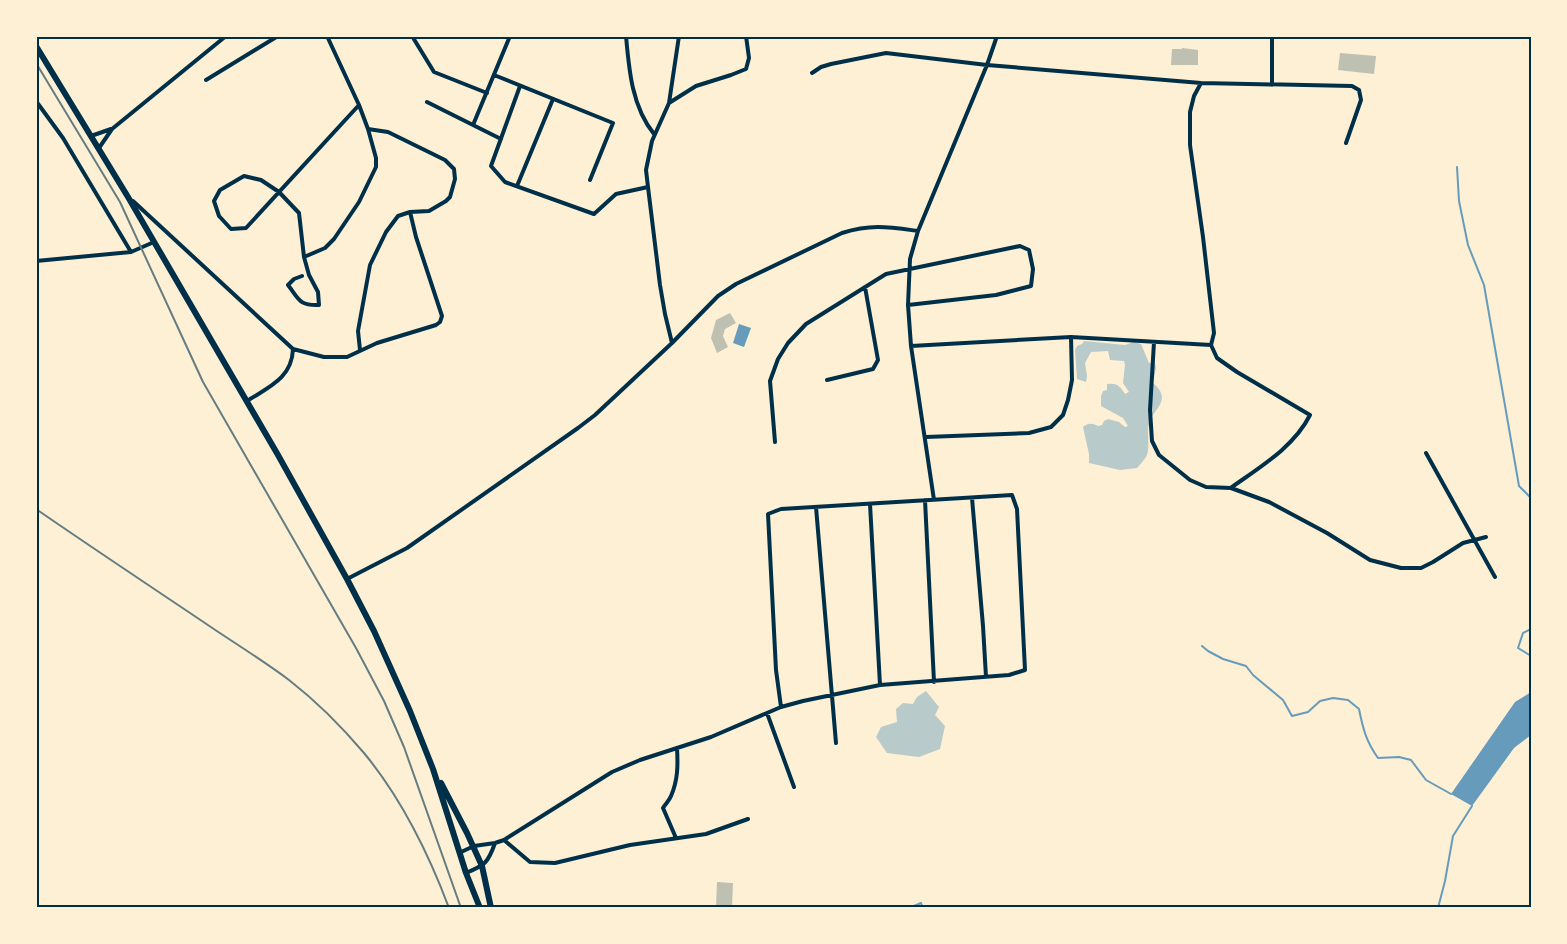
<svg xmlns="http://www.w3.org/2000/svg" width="1567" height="944" font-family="'Fira Sans Condensed',sans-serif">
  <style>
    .green { fill: #b9caca }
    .water { fill: #669bbc }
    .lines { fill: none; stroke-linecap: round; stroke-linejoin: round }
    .stream { stroke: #669bbc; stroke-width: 2 }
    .building { fill: #bec0b2 }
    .minor { stroke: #003049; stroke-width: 4 }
    .primary { stroke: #003049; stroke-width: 6 }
    .rail { stroke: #657d81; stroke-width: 2 }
    .neatline { fill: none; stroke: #003049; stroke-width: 2 }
  </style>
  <rect width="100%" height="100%" fill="#fdf0d5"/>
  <path class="green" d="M1084,341L1125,345L1134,342L1141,344L1149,363H1155L1156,368L1153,383C1174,401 1152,409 1149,424C1146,434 1151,448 1146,457C1143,461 1140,465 1137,468L1120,470L1089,463V454L1083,427C1088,423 1092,423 1098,426L1102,425L1104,421L1108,419L1119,422L1125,427L1128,426L1123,418L1101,406V396L1103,391L1107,390V384C1117,383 1120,386 1125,394L1129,392L1123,383L1125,365L1124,361L1110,360L1108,351L1091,352L1085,363L1087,376L1086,382L1077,379L1075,350L1077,346L1082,344Z
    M926,691L939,707L935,715L945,726L940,749L919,757L887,753L876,737L881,727L897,722L896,709L903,703L913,704L917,697Z"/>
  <path class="water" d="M739,324L751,328L744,347L733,343Z
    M1531,692V735L1514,748L1472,806L1451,794L1515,702Z"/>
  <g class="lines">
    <path class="stream" d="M1457,167L1459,201L1468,245L1484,285L1519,486L1531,498
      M1531,629L1523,633L1518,648L1531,656
      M1202,646L1208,651L1223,659L1246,666L1253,675L1283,700L1292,716L1308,712L1320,701L1333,698L1348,700L1359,709C1363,729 1366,741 1378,758L1399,757L1411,760L1426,780L1451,794
      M909,908L921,903L923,908
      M1438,908L1445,881L1453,836L1472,806"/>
  </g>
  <path class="building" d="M1182,48L1198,50V65H1171L1172,49H1182Z
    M1340,53L1376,56L1374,74L1338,70Z
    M730,313L736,323L725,329L723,336L728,347L717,353L711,338L716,320Z
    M717,882L733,883L732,908H716Z"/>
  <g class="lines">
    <path class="minor" d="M412,36L434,72L487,93
      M626,36C629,70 632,107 654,134
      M812,73L821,67L831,64L886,53L987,65L1201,83L1352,86L1359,90L1361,100L1346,143
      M494,75L613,123L590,180
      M206,80L278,36
      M1272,85V36
      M520,86L491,166L505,182L594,214L616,194L648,187
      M36,101L63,138L131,252
      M427,102L501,139
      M669,103L679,36
      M473,125L510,36
      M91,136L111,129
      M99,148L112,129L226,36
      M517,186L553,99
      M133,201L293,349L324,357H347L377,343L436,325L440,322L442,316L416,237L410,212
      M304,257L325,248L334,239L359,202L376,167V158L368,129L359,105L327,36
      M36,261L131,252L154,242
      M302,276L294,279L288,285C299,299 299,306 319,305L318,292L309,275L304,257L299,213L279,192L261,180L244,176L220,190L214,201L219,216L231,229L246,228L359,105
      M1154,342L1150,410L1152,441L1159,455L1190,480L1206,487L1231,488L1269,502L1327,533L1370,560L1401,568H1421L1433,562L1463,543L1486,537
      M672,343L665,314L660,285L648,187L646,170L652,141L669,103L696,86L731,75L746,69L749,58L746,36
      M1211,345L1217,358L1237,372L1310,415C1294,447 1260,467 1232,487
      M911,346L1071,337L1211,345L1214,333L1203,237L1190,145V112L1194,96L1201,83
      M360,350L358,331L370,265L386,232L398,216L410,212L429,211L446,201L450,197L455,179L454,169L445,160L388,132L368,129
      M827,380L873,369L878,360L865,287
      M247,401C269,387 292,378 293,349
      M926,437L1029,433L1051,427L1063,415L1068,400L1072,380L1071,337
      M775,442L770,381L778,359L788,343L806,324L886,274L1020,246L1029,250L1033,269L1031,286L996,295L908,305
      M1426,453L1495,577
      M972,498L983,626L986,677
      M925,500L934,682
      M934,500L911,346L908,305L910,259L918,231L987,65L997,36
      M870,504L880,685
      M816,507L836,743
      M347,579L407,548L578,428L595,415L672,343L718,296L736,284L842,233C871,224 888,227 918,231
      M767,713L794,787
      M676,838L663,808C666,803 669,801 671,796C678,780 678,765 677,748
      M504,840L530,862L555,863L630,845L706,834L748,819
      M459,853L474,846L495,843L504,840L612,772L640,760L711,737L781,707L803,701L880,685L1009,675L1025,670L1017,509L1012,495L781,509L768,514L776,670L781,707
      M466,873C485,865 488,863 495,843"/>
    <path class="primary" d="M36,46L128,197L278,455L347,579L374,631L410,711L433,769L466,873L480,908
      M441,783L467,833L482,866L491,908"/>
    <path class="rail" d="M36,63L120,202L203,382L356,648L384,701L404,747L461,908
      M36,509C91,547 147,584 202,621C231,641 261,659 289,680C316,701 342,727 364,753C402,799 428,852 449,908"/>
  </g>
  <rect width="1567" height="944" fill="none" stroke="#fdf0d5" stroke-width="75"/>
  <rect x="38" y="38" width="1492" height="868" class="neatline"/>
</svg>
